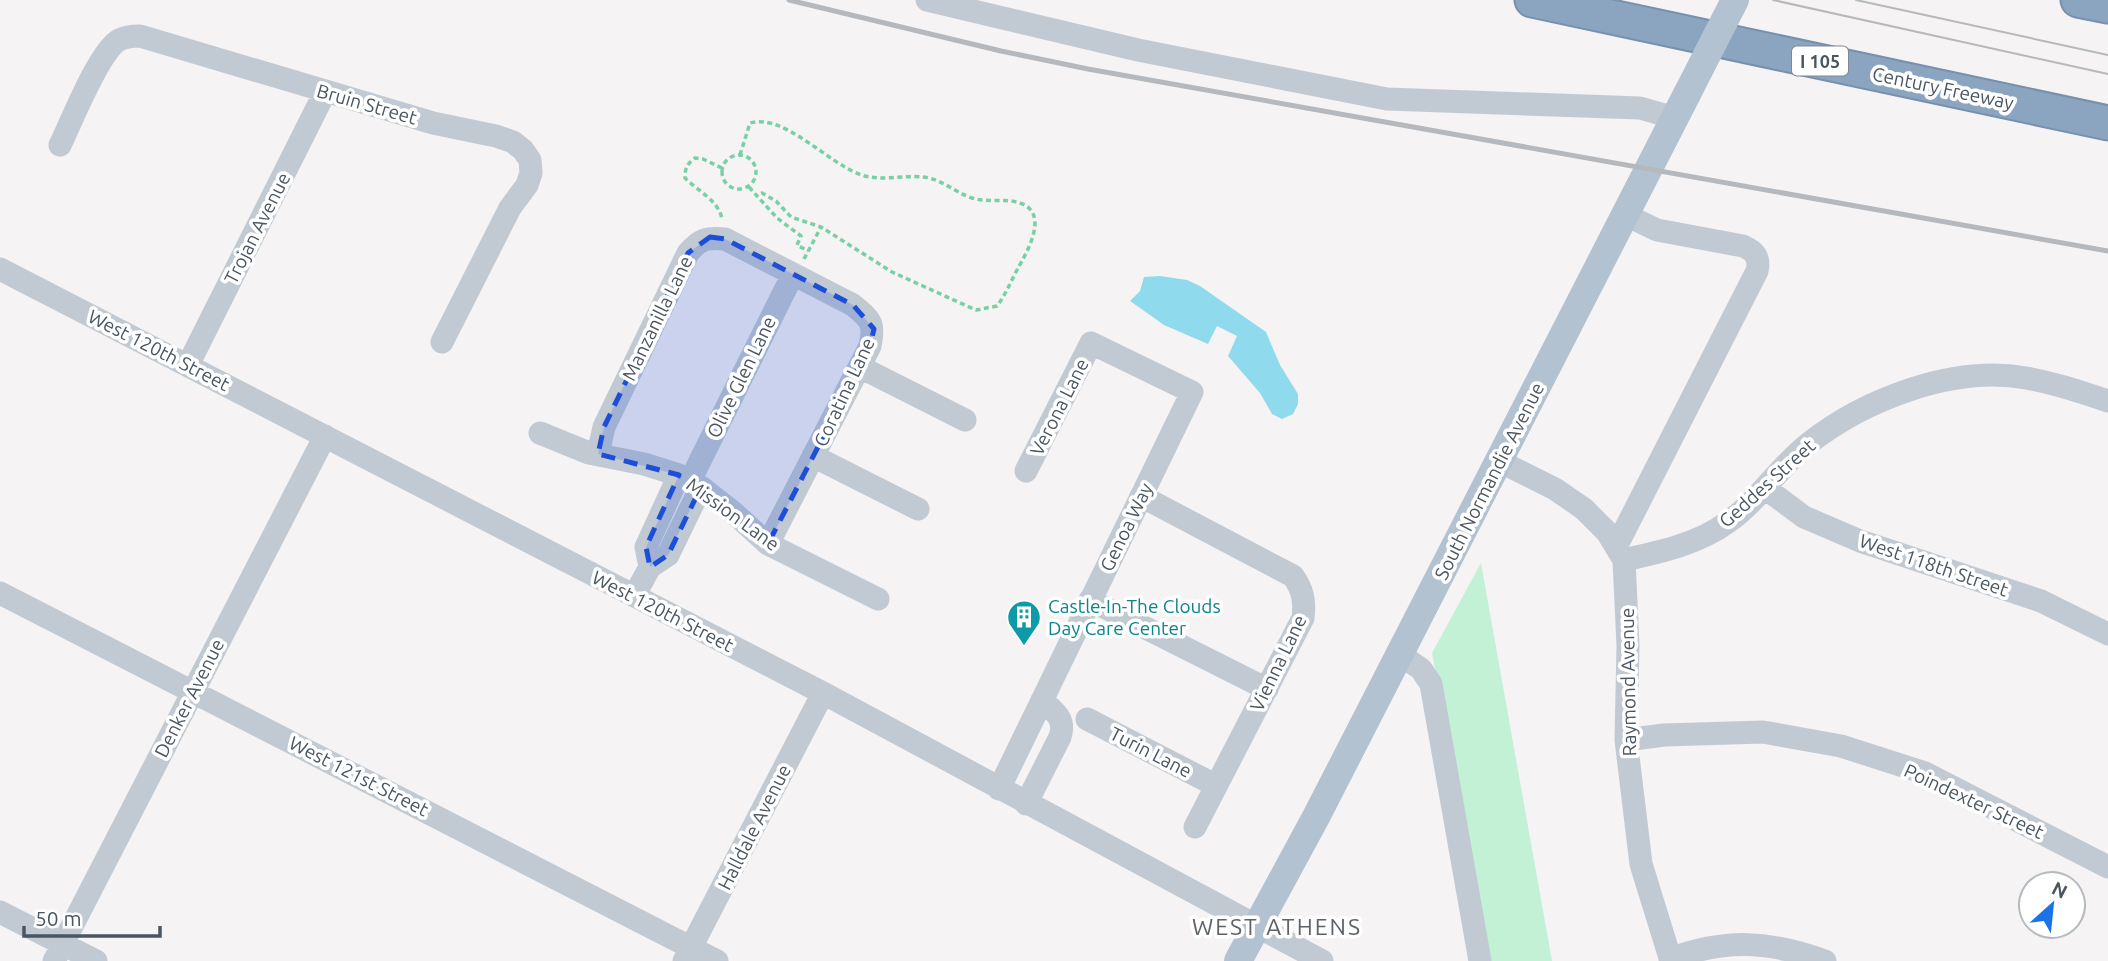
<svg xmlns="http://www.w3.org/2000/svg" width="2108" height="961" font-family="Ubuntu,sans-serif">
  <style>
    .green { fill: #c3f1d5 }
    .water { fill: #90daee }
    .lines { fill: none; stroke-linecap: round; stroke-linejoin: round }
    .highway-casing { stroke: #7690ad; stroke-width: 37 }
    .path { stroke: #7ad0a6; stroke-width: 3.5; stroke-dasharray: 5 3.5; stroke-linecap: butt }
    .minor { stroke: #c1cad2; stroke-width: 23 }
    .major { stroke: #b3c2d1; stroke-width: 28 }
    .highway { stroke: #8ba5c1; stroke-width: 33 }
    .tram { stroke: #b5b8bd; stroke-width: 2 }
    .rail { stroke: #b5b8bd; stroke-width: 5 }
    .major-bridge { stroke: #b3c2d1; stroke-width: 28 }
    .marked { fill: #1d4ed8; fill-opacity: 0.2; stroke: #1d4ed8; stroke-width: 5; stroke-dasharray: 14 9; stroke-linejoin: round }
    .labels { text-anchor: middle; dominant-baseline: central; stroke-width: 7; stroke-linejoin: round; paint-order: stroke }
    .shield { fill: #fff; stroke: #808990; stroke-width: 2 }
    .shield-label { font-size: 18px; font-weight: bold; fill: #4a5661 }
    .street-label { font-size: 19px; fill: #4a5661; stroke: #fff }
    .culture-label { font-size: 19px; fill: #0d838f; stroke: #fff; text-anchor: start }
    .quarter-label { font-size: 23px; letter-spacing: 2px; fill: #5f6368; stroke: #fff }
  </style>
  <rect width="100%" height="100%" fill="#f5f3f3"/>
  <path class="green" d="M1481,563L1552,961H1489L1432,653Z"/>
  <path class="water" d="M1160,276L1187,280L1200,286L1266,332L1280,365L1298,394V404L1293,414L1282,419L1272,414L1260,393L1228,356L1237,336L1217,326L1208,344L1164,325L1130,301L1140,291L1144,277Z"/>
  <g class="lines">
    <g class="highway-casing">
      <path id="highway" d="M1532,0L2108,123
        M2078,0L2108,6"/>
    </g>
    <path class="path" d="M722 172a17 17 0 1 1 34 0a17 17 0 1 1-34 0Z
      M740,155L750,123C783,113 827,162 859,174C879,182 902,175 923,177C942,179 954,192 972,198C987,203 1006,198 1020,203C1050,213 1027,252 1018,268C1011,281 1006,294 997,306L976,310L892,272L821,227L791,217L776,201L762,193L755,196
      M722,168L703,159L695,158C687,164 685,168 685,178C698,191 719,201 722,219
      M749,187L777,218L801,236L797,245L808,251
      M804,259L821,227"/>
    <path class="minor" d="M927,0L1138,50L1387,99L1640,108L1675,118
      M60,145C71,123 99,51 119,40C125,37 133,36 140,36L433,123L496,136L513,142L523,150L530,160L531,173L527,185L510,208L442,342
      M0,269L823,693L1322,961
      M188,365L325,92
      M860,367L965,420
      M540,433L589,453L644,464L679,475L701,487L734,513L768,544L878,599
      M598,454L604,427L688,253C700,239 707,237 725,239L853,305C871,320 875,323 870,346L768,544
      M813,456L918,509
      M1499,461L1555,489L1584,509L1607,532L1624,560L1628,646L1626,740L1641,864L1671,961
      M690,481L793,274
      M1765,488L1804,517L1860,541L2041,601L2108,634
      M1141,496L1293,576C1303,590 1305,601 1303,618L1195,827
      M1616,547L1757,271C1760,258 1755,251 1743,246L1657,230L1626,215
      M1624,560C1660,552 1698,544 1728,522C1759,500 1779,467 1808,444C1865,399 1954,365 2026,378C2055,383 2081,392 2108,401
      M650,567L646,547L679,475
      M0,593L717,961
      M634,596L650,567L668,555L701,487
      M1090,600L1267,689
      M1399,654L1421,669L1431,684L1480,961
      M1087,719L1215,785
      M1626,740L1664,735L1763,732L1841,746L1925,773L2108,867
      M999,789L1192,392L1091,343L1026,471
      M1026,804L1060,737C1066,719 1055,712 1042,700
      M0,912L96,961
      M1670,959C1727,938 1769,941 1825,961
      M54,961L325,436
      M684,961L823,693"/>
    <path class="major" d="M1238,961L1316,817L1687,94"/>
    <use href="#highway" class="highway"/>
    <path class="tram" d="M1773,0L2108,74
      M1856,0L2108,55"/>
    <path class="rail" d="M789,0L1001,51L1088,69L2108,251"/>
    <path class="major-bridge" d="M1687,94L1735,0"/>
  </g>
  <path class="marked" d="M710,237L725,239L853,305L874,329L870,346L768,544L701,487L668,555L650,567L646,547L679,475L598,454L604,427L688,253Z"/>
  <defs>
    <g id="building-pin" transform="scale(1.75)"><path d="M0 17L-7.5 6A9.5 9.5 0 1 1 7.5 6Z" fill="#0f9aa8" stroke="#fff"/><path d="M-4-6H4V6H1V3H-1V6H-4ZM-2.5-4.3h1.7v1.8h-1.7ZM.8-4.3h1.7v1.8H.8ZM-2.5-1h1.7V.8h-1.7ZM.8-1h1.7V.8H.8Z" fill="#fff"/></g>
  </defs>
  <g fill-rule="evenodd">
    <use href="#building-pin" x="1024" y="617"/>
  </g>
  <g class="labels">
    <rect class="shield" x="1792" y="46.5" width="56" height="29" rx="5"/>
    <g class="shield-label">
      <text x="1820" y="61">I 105</text>
    </g>
    <g class="street-label">
      <text transform="translate(1943 88) rotate(12)">Century Freeway</text>
      <text transform="translate(367 104) rotate(16)">Bruin Street</text>
      <text transform="translate(257 228) rotate(-63)">Trojan Avenue</text>
      <text transform="translate(657 318) rotate(-64)">Manzanilla Lane</text>
      <text transform="translate(159 350) rotate(27)">West 120th Street</text>
      <text transform="translate(741 377) rotate(-64)">Olive Glen Lane</text>
      <text transform="translate(844 392) rotate(-65)">Coratina Lane</text>
      <text transform="translate(1059 407) rotate(-63)">Verona Lane</text>
      <text transform="translate(1489 481) rotate(-63)">South Normandie Avenue</text>
      <text transform="translate(1767 483) rotate(-42)">Geddes Street</text>
      <text transform="translate(733 514) rotate(36)">Mission Lane</text>
      <text transform="translate(1126 527) rotate(-64)">Genoa Way</text>
      <text transform="translate(1934 565) rotate(19)">West 118th Street</text>
      <text transform="translate(663 611) rotate(27)">West 120th Street</text>
      <text transform="translate(1278 663) rotate(-64)">Vienna Lane</text>
      <text transform="translate(1628 682) rotate(-91)">Raymond Avenue</text>
      <text transform="translate(189 698) rotate(-63)">Denker Avenue</text>
      <text transform="translate(1151 752) rotate(27)">Turin Lane</text>
      <text transform="translate(359 776) rotate(27)">West 121st Street</text>
      <text transform="translate(1974 801) rotate(25)">Poindexter Street</text>
      <text transform="translate(754 827) rotate(-63)">Halldale Avenue</text>
    </g>
    <g class="culture-label">
      <text x="1048" y="606">Castle-In-The Clouds<tspan x="1048" dy="22">Day Care Center</tspan></text>
    </g>
    <g class="quarter-label">
      <text x="1277" y="926">WEST ATHENS</text>
    </g>
  </g>
  <g transform="translate(2052 905) rotate(27)"><circle r="33" fill="#ffffff" stroke="#b7bbc0" stroke-width="2"/>
  <path d="M0-5L12 26L0 18L-12 26Z" fill="#1a73e8"/>
  <text y="-10" font-size="19" font-weight="bold" text-anchor="middle" fill="#4a5661">N</text>
  </g>
  <path d="M24 926v10h136v-10" fill="none" stroke="#4a5661" stroke-width="3.5"/>
  <text x="35" y="926" font-size="21" fill="#4a5661" stroke="#ffffff" stroke-width="5" paint-order="stroke">50 m</text>
</svg>
